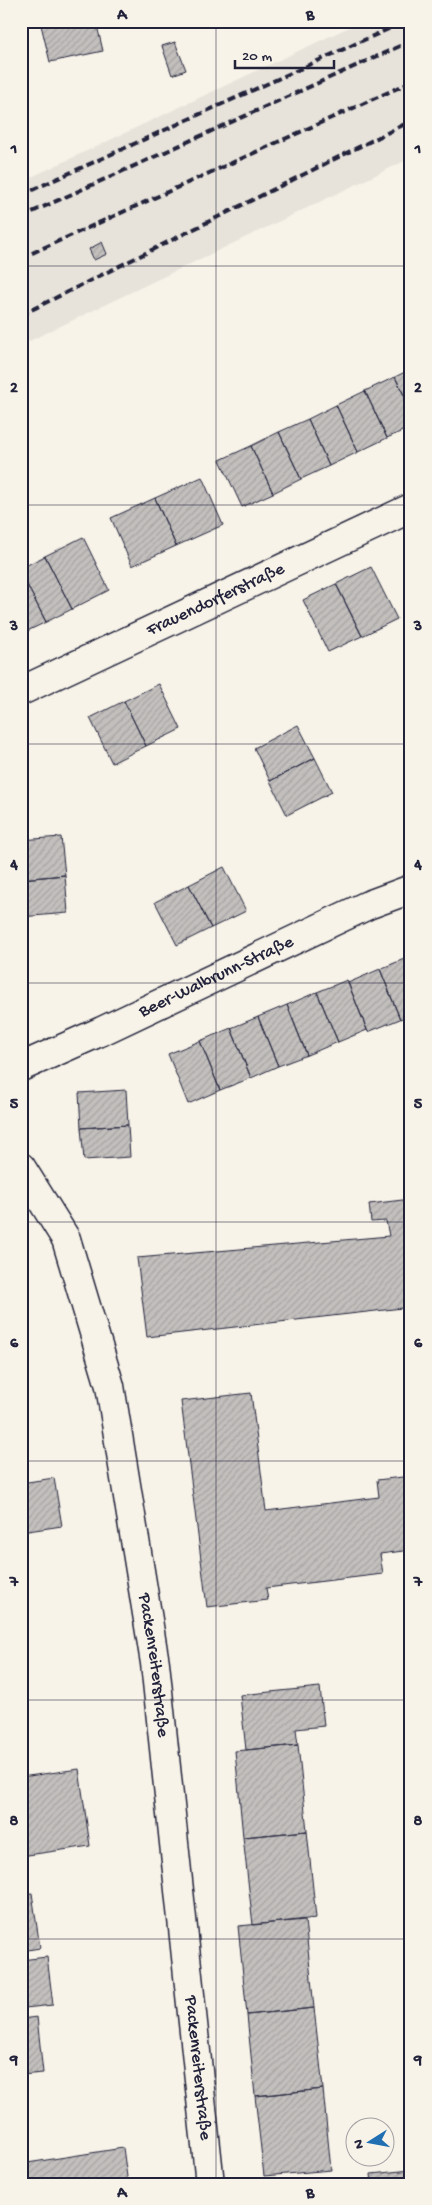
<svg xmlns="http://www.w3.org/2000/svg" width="432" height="2205" font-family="'Gochi Hand',sans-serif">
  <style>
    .built { fill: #e7e3db }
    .building { fill: url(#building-hatch); stroke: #22223b }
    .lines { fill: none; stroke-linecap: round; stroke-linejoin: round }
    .minor-casing { stroke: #22223b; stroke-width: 31 }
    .minor { stroke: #f7f3e8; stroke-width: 28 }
    .rail { stroke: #22223b; stroke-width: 4; stroke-dasharray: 8 4; stroke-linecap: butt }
    .grid { fill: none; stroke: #22223b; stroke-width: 1; stroke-opacity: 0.55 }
    .labels { text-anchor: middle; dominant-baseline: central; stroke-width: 4.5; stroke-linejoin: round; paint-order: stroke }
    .street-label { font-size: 18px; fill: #22223b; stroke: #f7f3e8 }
    .neatline { fill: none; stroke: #22223b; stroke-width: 2 }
    .grid-label { font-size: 16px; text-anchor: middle; font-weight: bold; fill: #22223b }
  </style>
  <defs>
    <pattern id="building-hatch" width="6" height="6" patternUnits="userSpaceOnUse" patternTransform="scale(1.25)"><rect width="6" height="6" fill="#c2bfbd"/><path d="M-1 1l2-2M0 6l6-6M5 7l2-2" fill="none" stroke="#a6a4a3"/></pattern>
  </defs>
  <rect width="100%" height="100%" fill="#f7f3e8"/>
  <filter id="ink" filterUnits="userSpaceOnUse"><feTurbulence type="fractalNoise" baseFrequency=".02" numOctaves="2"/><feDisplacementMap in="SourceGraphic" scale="10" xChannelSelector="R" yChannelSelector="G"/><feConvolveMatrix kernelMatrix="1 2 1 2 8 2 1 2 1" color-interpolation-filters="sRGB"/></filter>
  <g filter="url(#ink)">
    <path class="built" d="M362,21H411V158L21,345V182Z"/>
    <path class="building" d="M40,21H96L103,51L50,62Z
      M175,42L186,70L172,75L162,46Z
      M102,242L107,254L94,260L89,249Z
      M411,369V409L395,377Z
      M395,377L411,409V427L387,438L365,391Z
      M365,391L387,438L358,452L336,405Z
      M336,405L358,452L329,466L308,419Z
      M308,419L329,466L301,479L279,432Z
      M279,432L301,479L273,493L251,446Z
      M251,446L273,493L242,507L220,460Z
      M202,477L223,525L176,546L155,498Z
      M155,498L176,546L132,566L111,518Z
      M83,537L109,590L72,609L45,556Z
      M45,556L72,609L46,622L21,573V568Z
      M371,567L397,619L362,636L336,584Z
      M21,573L46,622L21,634Z
      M336,584L362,636L328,652L303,600Z
      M159,684L181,729L146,746L124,701Z
      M124,701L146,746L112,763L90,718Z
      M298,725L315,758L270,781L254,748Z
      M315,758L332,792L287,815L270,781Z
      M61,837L65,875L21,879V840Z
      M224,867L246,911L211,928L189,885Z
      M65,875L68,913L21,917V879Z
      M189,885L211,928L177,945L155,902Z
      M409,957L411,1014L400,1019L380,969Z
      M380,969L400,1019L368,1032L348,983Z
      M347,980L367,1030L338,1042L317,992Z
      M317,992L338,1042L307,1055L287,1005Z
      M287,1005L307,1055L278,1066L258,1017Z
      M258,1017L278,1066L251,1078L231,1028Z
      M231,1028L251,1078L220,1090L200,1041Z
      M200,1041L220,1090L188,1104L168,1054Z
      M126,1090L128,1125L81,1128L79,1093Z
      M128,1125L130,1157L84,1160L81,1128Z
      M411,1199V1307L147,1337L137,1258L389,1236L386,1221L371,1222L369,1204Z
      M251,1393L266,1511L379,1497L377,1480L411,1476V1550L380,1554L383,1574L266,1588L268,1600L207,1607L181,1401Z
      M54,1478L62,1526L21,1532V1483Z
      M320,1687L324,1726L296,1729L298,1745L246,1750L240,1695Z
      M298,1745L307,1831L243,1837L235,1751Z
      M79,1769L90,1846L21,1856V1777Z
      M307,1831L316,1918L253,1925L243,1837Z
      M32,1893L40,1948L21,1951V1894Z
      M305,1920L314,2008L247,2015L238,1926Z
      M47,1957L53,2005L25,2008L21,1960Z
      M314,2008L323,2089L255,2096L247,2015Z
      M37,2017L43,2073L21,2075V2019Z
      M323,2089L331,2170L264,2176L255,2096Z
      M123,2148L128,2184H21V2164Z
      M411,2170V2184H372L371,2174Z"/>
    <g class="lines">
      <g class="minor-casing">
        <g id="minor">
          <path id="s1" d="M21,691L411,508"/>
          <path id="s2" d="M21,1067L102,1031L368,905L411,889"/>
          <path id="s3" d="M21,1167L66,1239L110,1386L155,1663L210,2184"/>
        </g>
      </g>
      <use href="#minor" class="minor"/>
      <path class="rail" d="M21,195L406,21
        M21,217L411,41
        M21,258L411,82
        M21,315L411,121"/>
    </g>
  </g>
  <path class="grid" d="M216,21V2184M21,266H411M21,505H411M21,744H411M21,983H411M21,1222H411M21,1461H411M21,1700H411M21,1939H411"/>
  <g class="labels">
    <g class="street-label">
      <text stroke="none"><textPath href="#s1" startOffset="215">Frauendorferstraße</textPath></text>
      <text stroke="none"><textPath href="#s2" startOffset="215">Beer-Walbrunn-Straße</textPath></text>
      <text stroke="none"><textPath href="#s3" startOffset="521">Packenreiterstraße</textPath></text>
      <text stroke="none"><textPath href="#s3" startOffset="926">Packenreiterstraße</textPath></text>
    </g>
  </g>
  <rect width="432" height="2205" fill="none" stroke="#f7f3e8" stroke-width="55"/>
  <g transform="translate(370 2142) rotate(259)"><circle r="24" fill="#f7f3e8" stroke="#a29fa3"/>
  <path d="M0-4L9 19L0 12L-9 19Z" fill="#1f6fb2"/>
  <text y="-8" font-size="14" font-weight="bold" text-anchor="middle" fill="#22223b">N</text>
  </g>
  <path d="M235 60v8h99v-8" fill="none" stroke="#22223b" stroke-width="2.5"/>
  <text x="242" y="60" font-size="15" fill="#22223b" stroke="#f7f3e8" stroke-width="4" paint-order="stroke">20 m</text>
  <rect x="28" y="28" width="376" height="2150" class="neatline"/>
  <g class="grid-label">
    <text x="122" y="19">A</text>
    <text x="310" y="19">B</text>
    <text x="14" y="153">1</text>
    <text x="418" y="153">1</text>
    <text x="14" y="392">2</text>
    <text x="418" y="392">2</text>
    <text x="14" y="630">3</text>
    <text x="418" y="630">3</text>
    <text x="14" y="869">4</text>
    <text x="418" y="869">4</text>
    <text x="14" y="1108">5</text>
    <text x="418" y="1108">5</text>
    <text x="14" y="1347">6</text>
    <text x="418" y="1347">6</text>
    <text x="14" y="1586">7</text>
    <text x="418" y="1586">7</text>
    <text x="14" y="1825">8</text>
    <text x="418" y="1825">8</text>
    <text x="14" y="2064">9</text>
    <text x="418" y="2064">9</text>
    <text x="122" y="2197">A</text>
    <text x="310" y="2197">B</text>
  </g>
</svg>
